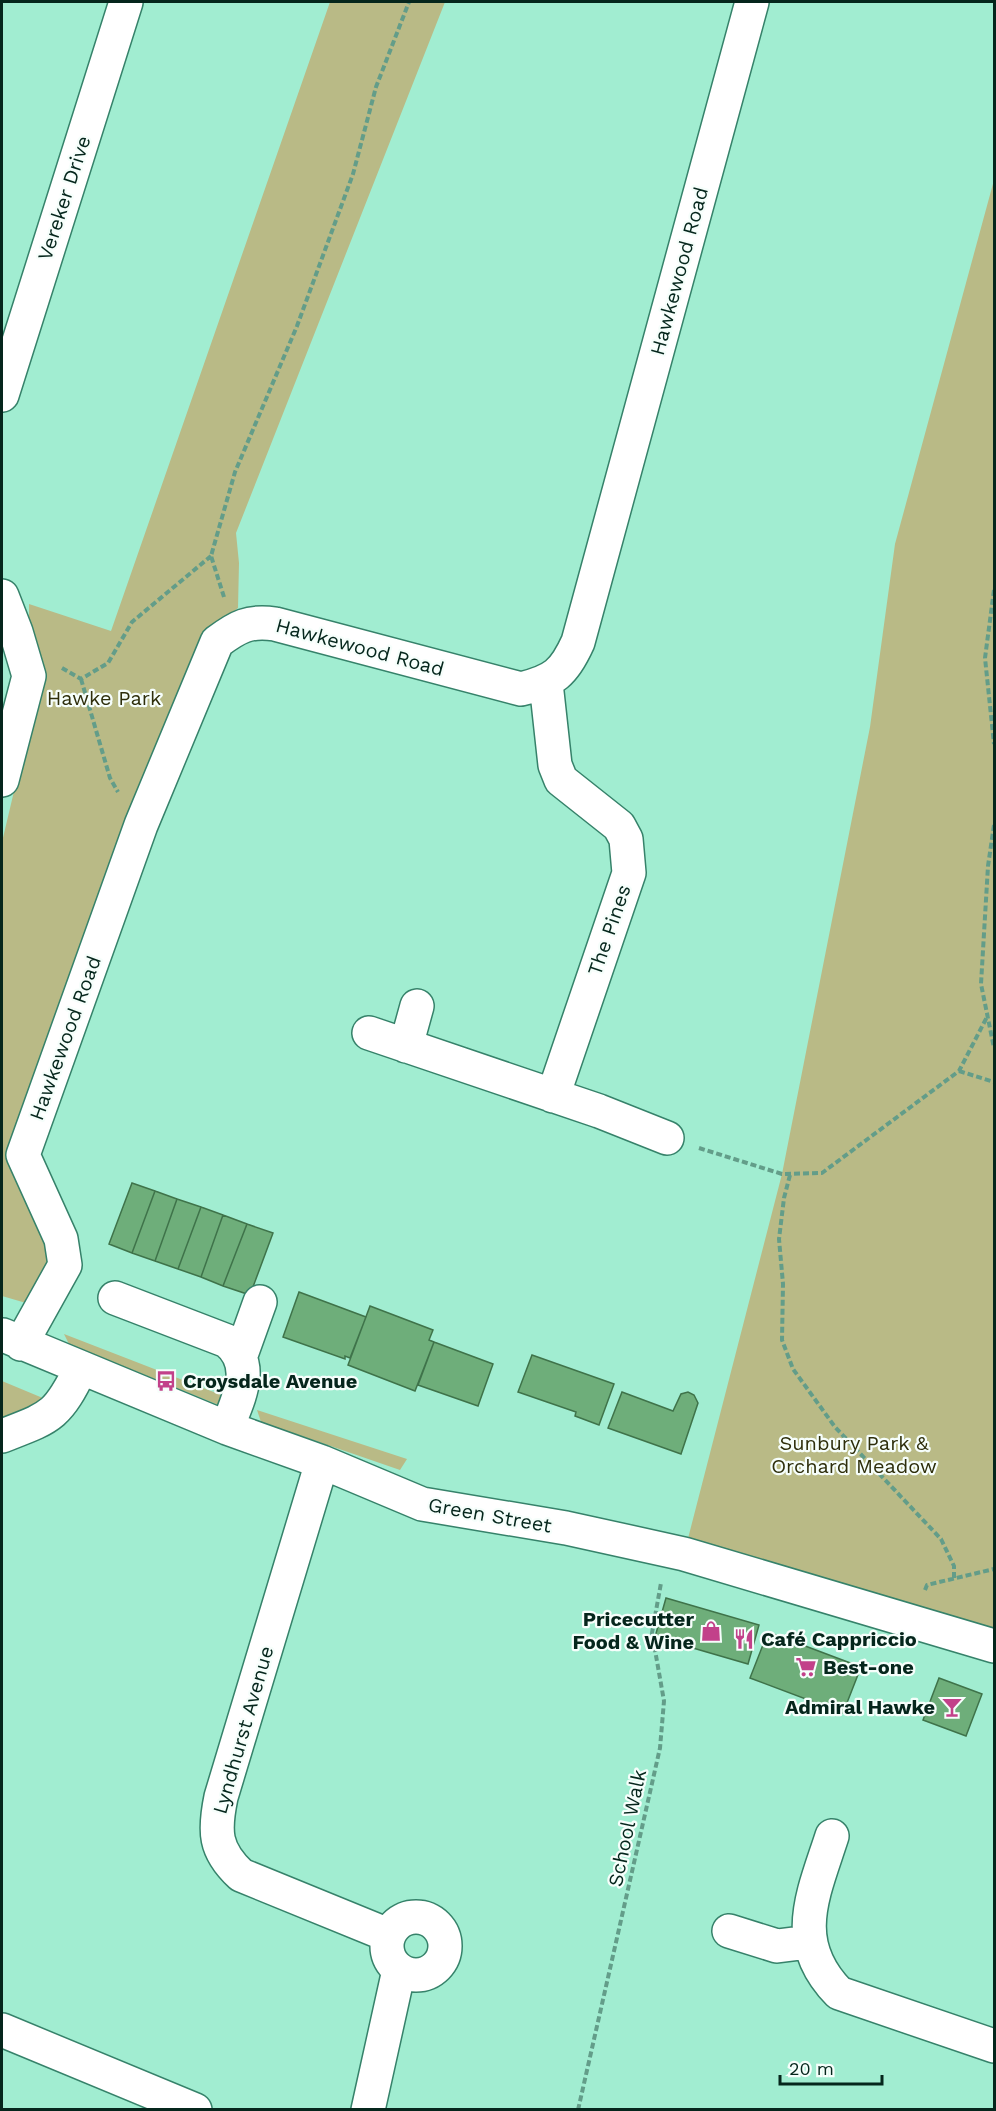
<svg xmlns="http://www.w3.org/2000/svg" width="996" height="2111" font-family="'Work Sans',sans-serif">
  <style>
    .green { fill: #b9ba86 }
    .building { fill: #6eae7a; stroke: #3f734a; stroke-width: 1.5 }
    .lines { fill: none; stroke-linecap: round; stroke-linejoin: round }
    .minor-casing { stroke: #36826a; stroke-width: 36 }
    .path { stroke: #639d89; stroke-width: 4; stroke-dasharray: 6 3; stroke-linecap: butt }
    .minor { stroke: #fff; stroke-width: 33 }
    .labels { text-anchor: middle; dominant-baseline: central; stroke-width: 4.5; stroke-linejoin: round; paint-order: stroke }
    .street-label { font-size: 20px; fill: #05261c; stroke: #f6fefb }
    .park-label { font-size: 20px; fill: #2e2e0b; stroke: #f6fefb }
    .poi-label { font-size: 20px; font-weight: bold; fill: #05261c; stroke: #f6fefb; text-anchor: start }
  </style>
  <rect width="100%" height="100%" fill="#a1edd1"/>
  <path class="green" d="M330,2H445L236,533L239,563L238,608L204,635L190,661L127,819L11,1144L55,1261L26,1303L2,1296V842L42,673L29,629V604L111,631Z
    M994,180V1646L684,1554L782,1174L870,727L895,544Z
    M64,1334L224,1396L221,1406L69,1344Z
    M2,1381L50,1401L2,1422Z
    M257,1410L407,1459L400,1470L261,1422Z"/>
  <path class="building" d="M132,1183L155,1191L132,1253L109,1244Z
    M155,1191L177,1199L155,1261L132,1253Z
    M177,1199L201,1207L178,1269L155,1261Z
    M201,1207L223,1215L201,1277L178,1269Z
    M223,1215L247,1224L223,1286L201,1277Z
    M247,1224L273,1233L250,1295L223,1286Z
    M299,1292L366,1317L350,1358L345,1356V1359L283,1337Z
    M370,1306L433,1330L429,1340L434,1342L415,1391L348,1365Z
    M434,1342L493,1364L478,1406L418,1385Z
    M532,1355L614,1384L599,1425L575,1416L576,1412L518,1392Z
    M622,1392L673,1411L681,1394L688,1392L694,1395L698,1403L681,1454L608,1428Z
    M666,1598L759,1625L748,1664L655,1637Z
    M768,1632L861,1667L843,1713L750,1678Z
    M939,1678L982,1694L966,1736L923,1720Z"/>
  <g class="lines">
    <g class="minor-casing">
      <path id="minor" d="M2,395L126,2
        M2,596L16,632L29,676L2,780
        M546,683L555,765L561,780L619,826L626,839L629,873L553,1096
        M369,1033L599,1111L667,1138
        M406,1046L417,1006
        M115,1298L227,1341C257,1365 238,1399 227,1428
        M3,1335L227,1428L322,1462L422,1504L566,1528L684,1554L994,1646
        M21,1344L65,1265L61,1239L23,1155L141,825L217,642C237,627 249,620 275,624L521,689C554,681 564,673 578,642L752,2
        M241,1355L260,1302
        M2,1436C51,1417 57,1417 81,1368
        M322,1462L221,1797C214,1831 214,1850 241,1875L388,1935
        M832,1836C813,1895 789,1942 839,1993L994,2046
        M387 1946a29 29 0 1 1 58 0a29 29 0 1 1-58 0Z
        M729,1931L777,1946L809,1942
        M2,2030L195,2110
        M368,2110L399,1970"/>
    </g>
    <path class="path" d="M994,590L985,658L994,744
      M224,597L211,556L235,472L297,326L353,174L376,87L409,2
      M62,668L81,679L108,663L132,622L211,556
      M81,679L110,778L118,792
      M994,825L988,866L981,984L994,1048
      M959,1071L994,1082
      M699,1148L782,1174L822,1173L959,1071L988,1015
      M790,1175L784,1198L779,1239L783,1284L782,1340L793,1369L835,1427L941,1539L954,1566V1580
      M925,1590L927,1585L994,1569
      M578,2110L660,1748L664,1701L652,1633L661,1583"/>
    <use href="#minor" class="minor"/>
  </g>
  <defs>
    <g id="bus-bare" transform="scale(1.62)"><path d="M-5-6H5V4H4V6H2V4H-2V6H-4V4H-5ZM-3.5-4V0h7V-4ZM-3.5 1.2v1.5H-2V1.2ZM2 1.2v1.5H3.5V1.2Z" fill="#c2418a" stroke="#f6fefb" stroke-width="2.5" paint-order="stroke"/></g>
    <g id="shop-bare" transform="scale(1.62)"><path d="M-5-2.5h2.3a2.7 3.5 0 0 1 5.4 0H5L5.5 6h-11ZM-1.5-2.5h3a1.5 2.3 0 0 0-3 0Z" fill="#c2418a" stroke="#f6fefb" stroke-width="2.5" paint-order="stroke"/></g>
    <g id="restaurant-bare" transform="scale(1.62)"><path d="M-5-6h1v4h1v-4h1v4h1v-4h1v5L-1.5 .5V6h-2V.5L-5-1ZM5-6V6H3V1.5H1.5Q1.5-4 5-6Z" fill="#c2418a" stroke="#f6fefb" stroke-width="2.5" paint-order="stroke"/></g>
    <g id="supermarket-bare" transform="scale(1.62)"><path d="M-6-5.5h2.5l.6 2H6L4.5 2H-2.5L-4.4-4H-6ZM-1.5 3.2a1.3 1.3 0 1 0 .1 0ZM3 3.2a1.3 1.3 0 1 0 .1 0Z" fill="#c2418a" stroke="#f6fefb" stroke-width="2.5" paint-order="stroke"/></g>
    <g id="bar-bare" transform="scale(1.62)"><path d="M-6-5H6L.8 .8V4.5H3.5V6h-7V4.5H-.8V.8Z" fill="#c2418a" stroke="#f6fefb" stroke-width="2.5" paint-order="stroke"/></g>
  </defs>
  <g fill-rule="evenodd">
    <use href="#bus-bare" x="166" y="1381"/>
    <use href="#shop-bare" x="711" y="1631"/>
    <use href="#restaurant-bare" x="744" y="1639"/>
    <use href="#supermarket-bare" x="806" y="1667"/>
    <use href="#bar-bare" x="952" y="1707"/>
  </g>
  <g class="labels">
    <g class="street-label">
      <text transform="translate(64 198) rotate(-72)">Vereker Drive</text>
      <text transform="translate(679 271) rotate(-75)">Hawkewood Road</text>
      <text transform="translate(360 647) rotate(15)">Hawkewood Road</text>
      <text transform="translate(609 930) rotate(-71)">The Pines</text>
      <text transform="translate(65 1038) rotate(-70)">Hawkewood Road</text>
      <text transform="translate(490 1515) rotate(10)">Green Street</text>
      <text transform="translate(243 1730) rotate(-74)">Lyndhurst Avenue</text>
      <text transform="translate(627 1828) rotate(-78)">School Walk</text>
    </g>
    <g class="park-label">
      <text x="104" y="698">Hawke Park</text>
      <text x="854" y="1443">Sunbury Park &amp;<tspan x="854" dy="23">Orchard Meadow</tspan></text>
    </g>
    <g class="poi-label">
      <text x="183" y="1381">Croysdale Avenue</text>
      <text x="694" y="1619" text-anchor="end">Pricecutter<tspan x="694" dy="23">Food &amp; Wine</tspan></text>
      <text x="761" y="1639">Café Cappriccio</text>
      <text x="823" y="1667">Best-one</text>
      <text x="935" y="1707" text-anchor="end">Admiral Hawke</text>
    </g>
  </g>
  <rect width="996" height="2111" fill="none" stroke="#05261c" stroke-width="6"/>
  <path d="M780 2075v9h102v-9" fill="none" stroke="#05261c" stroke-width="3"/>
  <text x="789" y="2075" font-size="18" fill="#05261c" stroke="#f6fefb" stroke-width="4.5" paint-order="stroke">20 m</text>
</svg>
